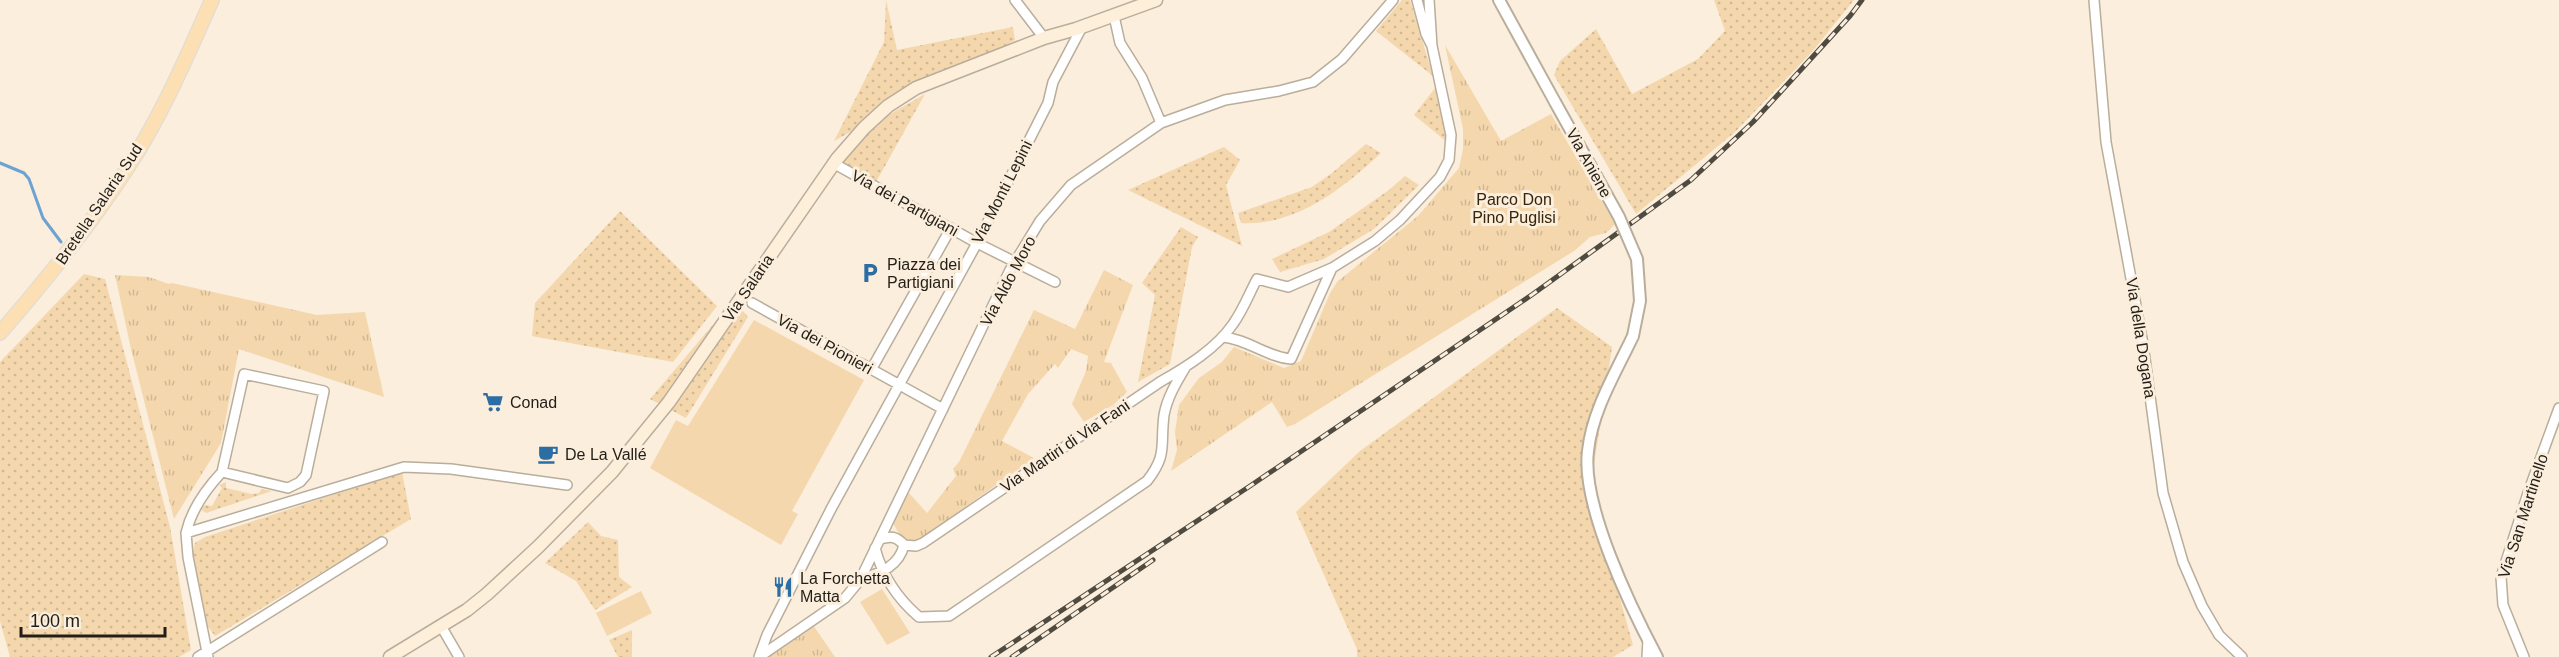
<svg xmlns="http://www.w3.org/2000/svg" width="2559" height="657" font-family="Helvetica,sans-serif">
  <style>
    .grass { fill: url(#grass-dots) }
    .park { fill: url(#park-tufts) }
    .garden { fill: #f4d7ad }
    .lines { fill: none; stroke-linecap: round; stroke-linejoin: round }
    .stream { stroke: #6da2d3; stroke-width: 3 }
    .minor-casing { stroke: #b9ad9c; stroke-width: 12 }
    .tertiary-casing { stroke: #b9ad9c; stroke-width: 14 }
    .secondary-casing { stroke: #b9ad9c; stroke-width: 15 }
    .primary-casing { stroke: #dcdbda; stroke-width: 16 }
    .minor { stroke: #fff; stroke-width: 9 }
    .tertiary { stroke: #fff; stroke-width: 10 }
    .secondary { stroke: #feefda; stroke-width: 12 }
    .primary { stroke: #fce0b4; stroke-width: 14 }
    .rail-casing { stroke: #504b41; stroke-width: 5 }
    .rail { stroke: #fbeedc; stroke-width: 3; stroke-dasharray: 9; stroke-linecap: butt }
    .tertiary-bridge-casing { stroke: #b9ad9c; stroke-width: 14; stroke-linecap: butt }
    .tertiary-bridge { stroke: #fff; stroke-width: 10 }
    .labels { text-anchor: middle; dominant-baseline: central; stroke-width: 6; stroke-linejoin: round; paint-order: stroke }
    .street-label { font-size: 16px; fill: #221e17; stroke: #fbeedc }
    .park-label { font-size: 16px; fill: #37260a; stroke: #fbeedc }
    .poi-label { font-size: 16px; fill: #221e17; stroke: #fbeedc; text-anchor: start }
  </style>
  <defs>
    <pattern id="grass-dots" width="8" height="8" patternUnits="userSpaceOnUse" patternTransform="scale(1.5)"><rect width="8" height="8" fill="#f4d7ad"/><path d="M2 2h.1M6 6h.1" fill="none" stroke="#d1b894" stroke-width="1.8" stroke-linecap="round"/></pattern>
    <pattern id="park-tufts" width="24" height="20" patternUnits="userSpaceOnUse" patternTransform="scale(1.5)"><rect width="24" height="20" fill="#f4d7ad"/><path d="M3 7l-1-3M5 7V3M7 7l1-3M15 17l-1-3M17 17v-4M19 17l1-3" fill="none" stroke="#d1b894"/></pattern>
  </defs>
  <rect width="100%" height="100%" fill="#fbeedc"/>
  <path class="grass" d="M886,0L897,50L1013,27L1015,40L834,141L884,42Z
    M1402,0H1410L1433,76L1376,31Z
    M1714,0H1854L1812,52L1735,132L1636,214L1554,75L1560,61L1596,29L1632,94L1698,59L1725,31Z
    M1435,88L1447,142L1414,115Z
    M925,94L876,182L839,162L880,120Z
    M1366,144L1381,153C1342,189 1296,226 1241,223L1238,213L1312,187L1332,173Z
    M1224,147L1240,160L1226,185L1242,246L1128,190Z
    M1405,176L1419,185L1374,229L1324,259L1280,272L1272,259L1329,232L1389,190Z
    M620,211L717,306L673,362L532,336L535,303Z
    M1181,227L1198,237L1192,247L1170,364L1138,382L1155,295L1142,283Z
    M84,274L105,279L170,527L191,650L179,657H10L0,621V362Z
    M734,300L748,317L686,418L650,399Z
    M1557,308L1612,347L1590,492L1633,645L1613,657H1357V649L1296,512L1360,451Z
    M402,472L411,519L215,636L207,625L192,556L195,543L205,537Z
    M226,482V488L252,494L259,493L262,489L272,491L206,513L200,509L205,505L212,506L222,488L219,485Z
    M588,522L601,536L618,540L619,577L632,587L595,610L576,581L545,563Z
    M632,630V657H618L609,640Z"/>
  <path class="park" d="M1445,45L1501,141L1551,114L1615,224L1606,233L1590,237L1574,251L1295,424L1287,427L1272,402L1171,471L1177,450L1175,432L1179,405L1199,378L1222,362L1234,347L1284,368L1301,361L1330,293L1337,282L1418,216L1459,168L1463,149V129Z
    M1104,270L1133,285L1104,362L1111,363L1127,392L1113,405L1084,422L1072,404L1086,371L1088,356L1071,349L1058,368L1055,364L1028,394L1002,441L1034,458L916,542L904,543L892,521L909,493L927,513L956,476L953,469L959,462L1034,310L1075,329Z
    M115,275L149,277L169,284L172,283L317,315L365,312L384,397L239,349L221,443L174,519L131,349Z
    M813,625L835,657H767Z"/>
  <path class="garden" d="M754,320L864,380L792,511L798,514L781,545L650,468L676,420L688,426Z
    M882,589L910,633L887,645L860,602Z
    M641,591L652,613L607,636L596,613Z"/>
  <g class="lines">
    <path class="stream" d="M0,163L24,173L29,179L43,218L61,242"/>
    <g class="minor-casing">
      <path id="minor" d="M1015,0L1044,38
        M1417,0L1426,34L1431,44
        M2094,0L2106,142L2143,344L2163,493L2183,562L2202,606L2219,635L2242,657
        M1114,16L1120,43L1142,78L1161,123
        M833,163L977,243L1055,282
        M1332,268L1375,241L1400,220L1440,177L1449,160L1451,135L1432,46L1429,0
        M752,303L943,409
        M871,370L951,228
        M186,533C191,511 206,489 222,472L288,488L300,482L306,475L324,391L244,374L222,472
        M904,545L916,546L923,543L1160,382C1186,367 1216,349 1233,324C1243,310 1249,294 1257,279L1288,287L1332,268L1291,359C1267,357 1247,339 1223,337
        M875,548C882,575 898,599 919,617L949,616L1147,481C1168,454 1160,446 1164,415C1167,398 1176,383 1185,368
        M860,580C879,573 899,567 904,545C896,536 891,536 880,539
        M441,626L459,657
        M198,657L382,542
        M208,657L188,557L186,533L404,467L451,469L567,485
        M759,657L845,598L860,580L1010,270L1040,221L1071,185L1161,123L1225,100L1279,91L1313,82L1342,59L1393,0
        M759,657L767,635L831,509L977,243L1048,103L1053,82L1082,27
        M1647,657L1648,640
        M2524,657L2503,605L2501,577L2529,490L2559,408"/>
    </g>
    <g class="tertiary-casing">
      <path id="tertiary" d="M1499,0L1555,102
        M1633,336C1616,372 1592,411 1588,451C1581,505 1631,608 1657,657"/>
    </g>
    <g class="secondary-casing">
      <path id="secondary" d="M390,657L467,610L487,594L538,547L612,472L669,402L837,159L864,128L888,106L916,88L1044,38L1076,29L1156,0"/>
    </g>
    <g class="primary-casing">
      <path id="primary" d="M0,333C46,280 90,226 128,167C162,115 187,56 212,0"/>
    </g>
    <use href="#minor" class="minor"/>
    <use href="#tertiary" class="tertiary"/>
    <use href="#secondary" class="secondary"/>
    <use href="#primary" class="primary"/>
    <g class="rail-casing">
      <path id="rail" d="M991,657L1250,486L1533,294L1691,180L1753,122L1850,16L1862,0
        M1012,657L1153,560"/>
    </g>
    <use href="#rail" class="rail"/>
    <g class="tertiary-bridge-casing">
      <path id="tertiary-bridge" d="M1555,102L1619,217L1637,259L1640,301L1633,336"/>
    </g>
    <use href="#tertiary-bridge" class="tertiary-bridge"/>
  </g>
  <defs>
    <g id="parking-bare" transform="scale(1.62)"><path d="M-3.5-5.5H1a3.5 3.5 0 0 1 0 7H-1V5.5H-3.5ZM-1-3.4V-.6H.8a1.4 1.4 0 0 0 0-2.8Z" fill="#2c6ea4" stroke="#fbeedc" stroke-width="2.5" paint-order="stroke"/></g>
    <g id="supermarket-bare" transform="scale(1.62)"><path d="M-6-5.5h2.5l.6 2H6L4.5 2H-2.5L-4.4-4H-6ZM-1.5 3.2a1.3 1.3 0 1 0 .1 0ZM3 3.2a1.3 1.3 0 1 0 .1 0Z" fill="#2c6ea4" stroke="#fbeedc" stroke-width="2.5" paint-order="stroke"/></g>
    <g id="cafe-bare" transform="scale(1.62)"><path d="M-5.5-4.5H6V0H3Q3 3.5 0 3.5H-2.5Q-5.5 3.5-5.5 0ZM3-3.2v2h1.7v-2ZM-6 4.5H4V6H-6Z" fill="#2c6ea4" stroke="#fbeedc" stroke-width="2.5" paint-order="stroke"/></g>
    <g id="restaurant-bare" transform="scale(1.62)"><path d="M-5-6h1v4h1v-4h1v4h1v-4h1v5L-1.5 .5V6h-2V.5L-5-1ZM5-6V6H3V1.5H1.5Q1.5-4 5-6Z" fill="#2c6ea4" stroke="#fbeedc" stroke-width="2.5" paint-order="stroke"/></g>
  </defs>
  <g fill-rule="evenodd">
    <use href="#parking-bare" x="870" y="273"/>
    <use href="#supermarket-bare" x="493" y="402"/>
    <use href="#cafe-bare" x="548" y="454"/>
    <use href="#restaurant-bare" x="783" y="587"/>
  </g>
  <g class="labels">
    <g class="street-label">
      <text transform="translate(1589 163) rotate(61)">Via Aniene</text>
      <text transform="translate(1002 192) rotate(-63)">Via Monti Lepini</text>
      <text transform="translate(905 203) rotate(29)">Via dei Partigiani</text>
      <text transform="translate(99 204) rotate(-56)">Bretella Salaria Sud</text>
      <text transform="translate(1008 281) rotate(-62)">Via Aldo Moro</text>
      <text transform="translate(748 288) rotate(-56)">Via Salaria</text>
      <text transform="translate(2141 338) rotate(81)">Via della Dogana</text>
      <text transform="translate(825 344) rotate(29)">Via dei Pionieri</text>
      <text transform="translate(1065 446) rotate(-34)">Via Martiri di Via Fani</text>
      <text transform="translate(2523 516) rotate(-72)">Via San Martinello</text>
    </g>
    <g class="park-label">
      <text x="1514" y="199">Parco Don<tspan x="1514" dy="18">Pino Puglisi</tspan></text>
    </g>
    <g class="poi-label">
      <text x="887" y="264">Piazza dei<tspan x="887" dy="18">Partigiani</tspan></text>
      <text x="510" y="402">Conad</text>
      <text x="565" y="454">De La Vallé</text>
      <text x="800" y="578">La Forchetta<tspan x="800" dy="18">Matta</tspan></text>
    </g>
  </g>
  <path d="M21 627v9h144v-9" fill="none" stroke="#221e17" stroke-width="3"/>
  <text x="30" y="627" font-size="18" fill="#221e17" stroke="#fbeedc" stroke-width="4.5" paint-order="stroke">100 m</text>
</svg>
